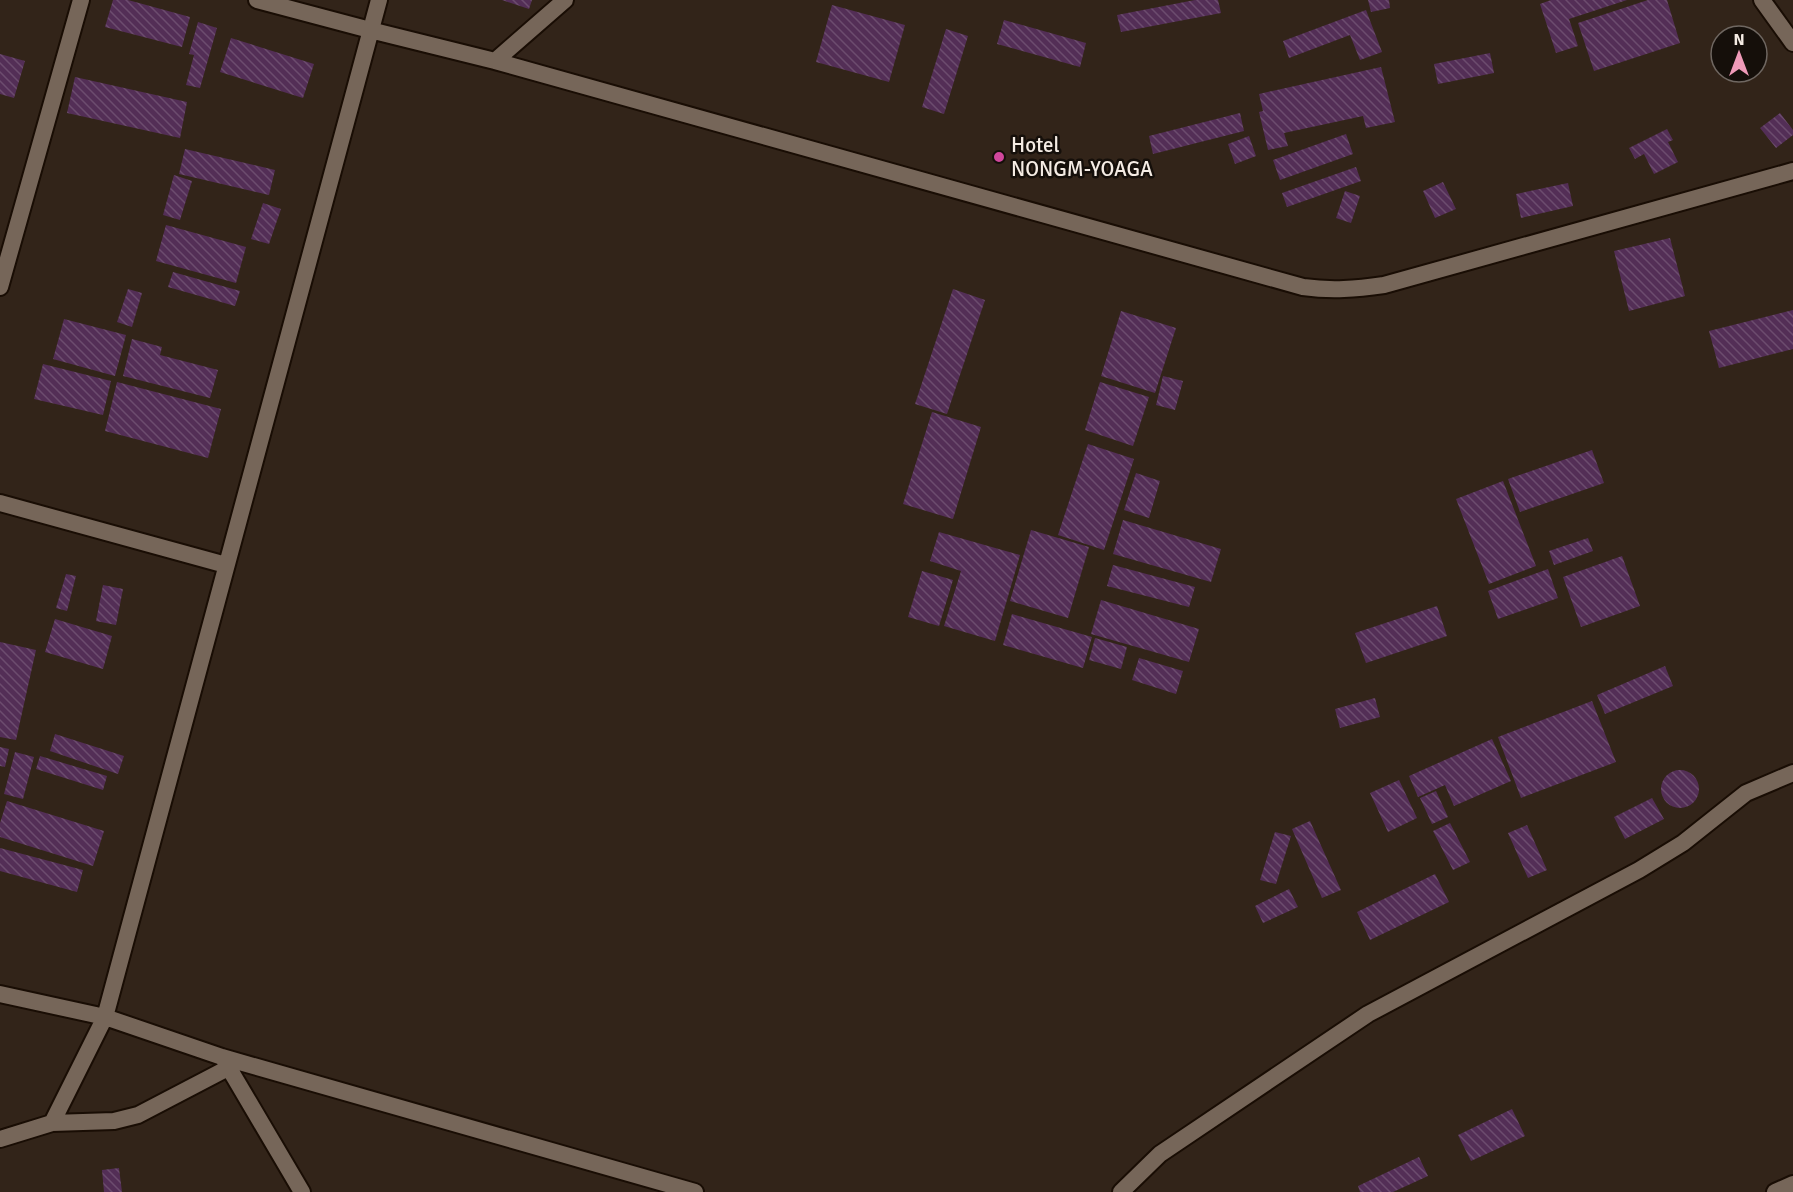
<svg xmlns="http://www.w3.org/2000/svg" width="1793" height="1192" font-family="Signika,sans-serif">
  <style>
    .building { fill: url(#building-back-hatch) }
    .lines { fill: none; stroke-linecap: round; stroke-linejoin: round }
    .minor-casing { stroke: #190d04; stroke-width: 20 }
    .minor { stroke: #766659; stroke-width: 16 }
    .hotel-dot { fill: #d1479c; stroke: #150f0a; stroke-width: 2 }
    .labels { text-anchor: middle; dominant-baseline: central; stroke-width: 5; stroke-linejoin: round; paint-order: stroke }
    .poi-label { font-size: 21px; fill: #f5ece4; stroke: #150f0a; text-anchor: start }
  </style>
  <defs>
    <pattern id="building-back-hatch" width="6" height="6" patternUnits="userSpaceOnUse" patternTransform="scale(1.5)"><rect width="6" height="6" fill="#532e56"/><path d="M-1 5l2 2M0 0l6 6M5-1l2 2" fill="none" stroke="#6c4c6e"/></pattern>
  </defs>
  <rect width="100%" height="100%" fill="#322419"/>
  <path class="building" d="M113,0H128L190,17L182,47L105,27Z
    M502,0H532L529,9Z
    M1195,0H1218L1221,13L1121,32L1117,15Z
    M1368,0H1389L1390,8L1371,12Z
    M1551,0H1627L1569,19L1578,46L1556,53L1540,4Z
    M1648,0H1667L1680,43L1594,71L1578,23Z
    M832,5L905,25L889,82L816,62Z
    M1366,10L1382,52L1360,60L1350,35L1289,58L1283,41Z
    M1004,20L1086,43L1080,67L997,44Z
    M198,22L217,28L200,88L186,85L194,55L189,54Z
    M946,29L968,36L944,114L922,107Z
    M231,38L314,64L303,98L220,72Z
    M1490,53L1494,73L1438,84L1434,64Z
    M0,54L25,61L14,98L0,94Z
    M1381,67L1395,122L1366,128L1363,116L1284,133L1288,146L1268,150L1259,112L1263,111L1259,94Z
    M75,77L187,102L180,138L67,113Z
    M1240,113L1244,131L1153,154L1149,136Z
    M1780,113L1793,130V135L1776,148L1760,128Z
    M1667,129L1673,140L1668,142L1678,162L1654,174L1644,154L1635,159L1629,148Z
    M1346,134L1353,154L1280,180L1273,160Z
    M1249,136L1256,156L1235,164L1228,144Z
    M185,149L275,170L269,195L179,174Z
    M1356,167L1361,181L1287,207L1282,193Z
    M174,175L192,181L180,220L163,215Z
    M1443,182L1456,209L1435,218L1423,191Z
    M1568,183L1573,206L1521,218L1516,194Z
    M1345,191L1360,196L1351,223L1336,218Z
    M263,203L281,209L269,244L251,239Z
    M166,225L246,247L236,283L156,261Z
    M1670,238L1685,296L1629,311L1614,251Z
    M173,272L240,291L235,306L168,287Z
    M128,289L142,293L132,327L117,322Z
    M953,289L985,300L947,414L915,404Z
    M1793,310V349L1719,368L1709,331Z
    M1121,311L1176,328L1155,393L1101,376Z
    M64,319L126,335L115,376L53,359Z
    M132,339L162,347L160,355L218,370L210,398L123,376Z
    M43,364L111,381L103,415L34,399Z
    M1163,376L1183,381L1175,410L1156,405Z
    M117,382L221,409L208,458L105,431Z
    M1100,382L1149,397L1133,446L1085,430Z
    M932,412L981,427L953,519L903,504Z
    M1088,444L1134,459L1104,550L1058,535Z
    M1592,450L1604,483L1520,512L1508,479Z
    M1136,473L1160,481L1149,518L1124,510Z
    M1503,481L1536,566L1489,584L1456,499Z
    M1123,520L1221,549L1211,582L1113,554Z
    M1031,530L1089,547L1068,618L1010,601Z
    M939,532L1020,555L995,641L944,626L961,571L930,561Z
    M1588,538L1593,551L1554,565L1549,551Z
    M1622,556L1640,606L1581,627L1563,577Z
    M1113,565L1195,587L1189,607L1107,586Z
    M1548,569L1558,598L1498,619L1488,591Z
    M922,571L953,580L939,626L908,617Z
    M66,574L76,576L67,611L56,608Z
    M103,585L123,589L116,625L96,621Z
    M1101,600L1199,629L1189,662L1091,634Z
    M1437,606L1447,636L1366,663L1355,633Z
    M1012,614L1092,637L1083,668L1003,645Z
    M55,619L112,636L103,669L45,652Z
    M1095,638L1127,647L1121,669L1089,660Z
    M0,642L36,650L16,740L0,737Z
    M1139,658L1183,671L1176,694L1132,680Z
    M1665,666L1673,686L1605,714L1597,695Z
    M1375,698L1380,717L1340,728L1335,709Z
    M1592,701L1616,762L1521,798L1498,737Z
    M55,734L124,756L118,774L50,751Z
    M1492,739L1511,781L1454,806L1445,785L1418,797L1409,776Z
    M0,747L9,749L5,767L0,766Z
    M15,752L34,757L23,799L4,794Z
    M40,756L107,776L103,790L36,769Z
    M1661 789a19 19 0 1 1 38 0a19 19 0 1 1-38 0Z
    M1399,780L1417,818L1388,832L1370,793Z
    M1436,791L1448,817L1432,824L1420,798Z
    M1652,798L1664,819L1625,839L1614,817Z
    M7,801L104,831L93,866L0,837V823Z
    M1310,821L1341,890L1322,898L1292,829Z
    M1450,823L1470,862L1453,870L1433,831Z
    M1527,825L1547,870L1528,878L1508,833Z
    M1275,832L1291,836L1276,884L1260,880Z
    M0,848L83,870L77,892L0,871Z
    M1435,874L1449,902L1370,940L1357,912Z
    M1289,889L1298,907L1263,923L1255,906Z
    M1512,1109L1525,1136L1471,1161L1458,1135Z
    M1419,1157L1428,1176L1393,1192H1360L1358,1186Z
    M119,1168L122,1192H104L102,1170Z"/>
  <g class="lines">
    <g class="minor-casing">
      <path id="minor" d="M257,0L370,30L495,61L1303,287C1332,291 1356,289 1384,285L1793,171
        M1762,0L1793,43
        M495,61L565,0
        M0,287L81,0
        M0,503L226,565
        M0,994L105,1017L222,1057L695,1192
        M223,1058L302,1192
        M52,1123L114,1121L138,1115L228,1068
        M0,1139L52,1123L105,1017L379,0
        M1121,1192L1160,1154L1368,1014L1639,870L1683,843L1746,793L1793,773
        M1775,1192L1793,1184"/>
    </g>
    <use href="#minor" class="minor"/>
  </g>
  <circle class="hotel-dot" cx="999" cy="157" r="6"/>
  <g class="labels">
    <g class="poi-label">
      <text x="1011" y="145">Hotel<tspan x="1011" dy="24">NONGM-YOAGA</tspan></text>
    </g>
  </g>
  <g transform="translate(1739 54)"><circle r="28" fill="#150f0a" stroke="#6f6761" stroke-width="1.5"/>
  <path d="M0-4.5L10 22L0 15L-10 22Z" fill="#ef9ab8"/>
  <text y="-9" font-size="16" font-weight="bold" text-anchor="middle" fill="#f5ece4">N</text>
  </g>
</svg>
